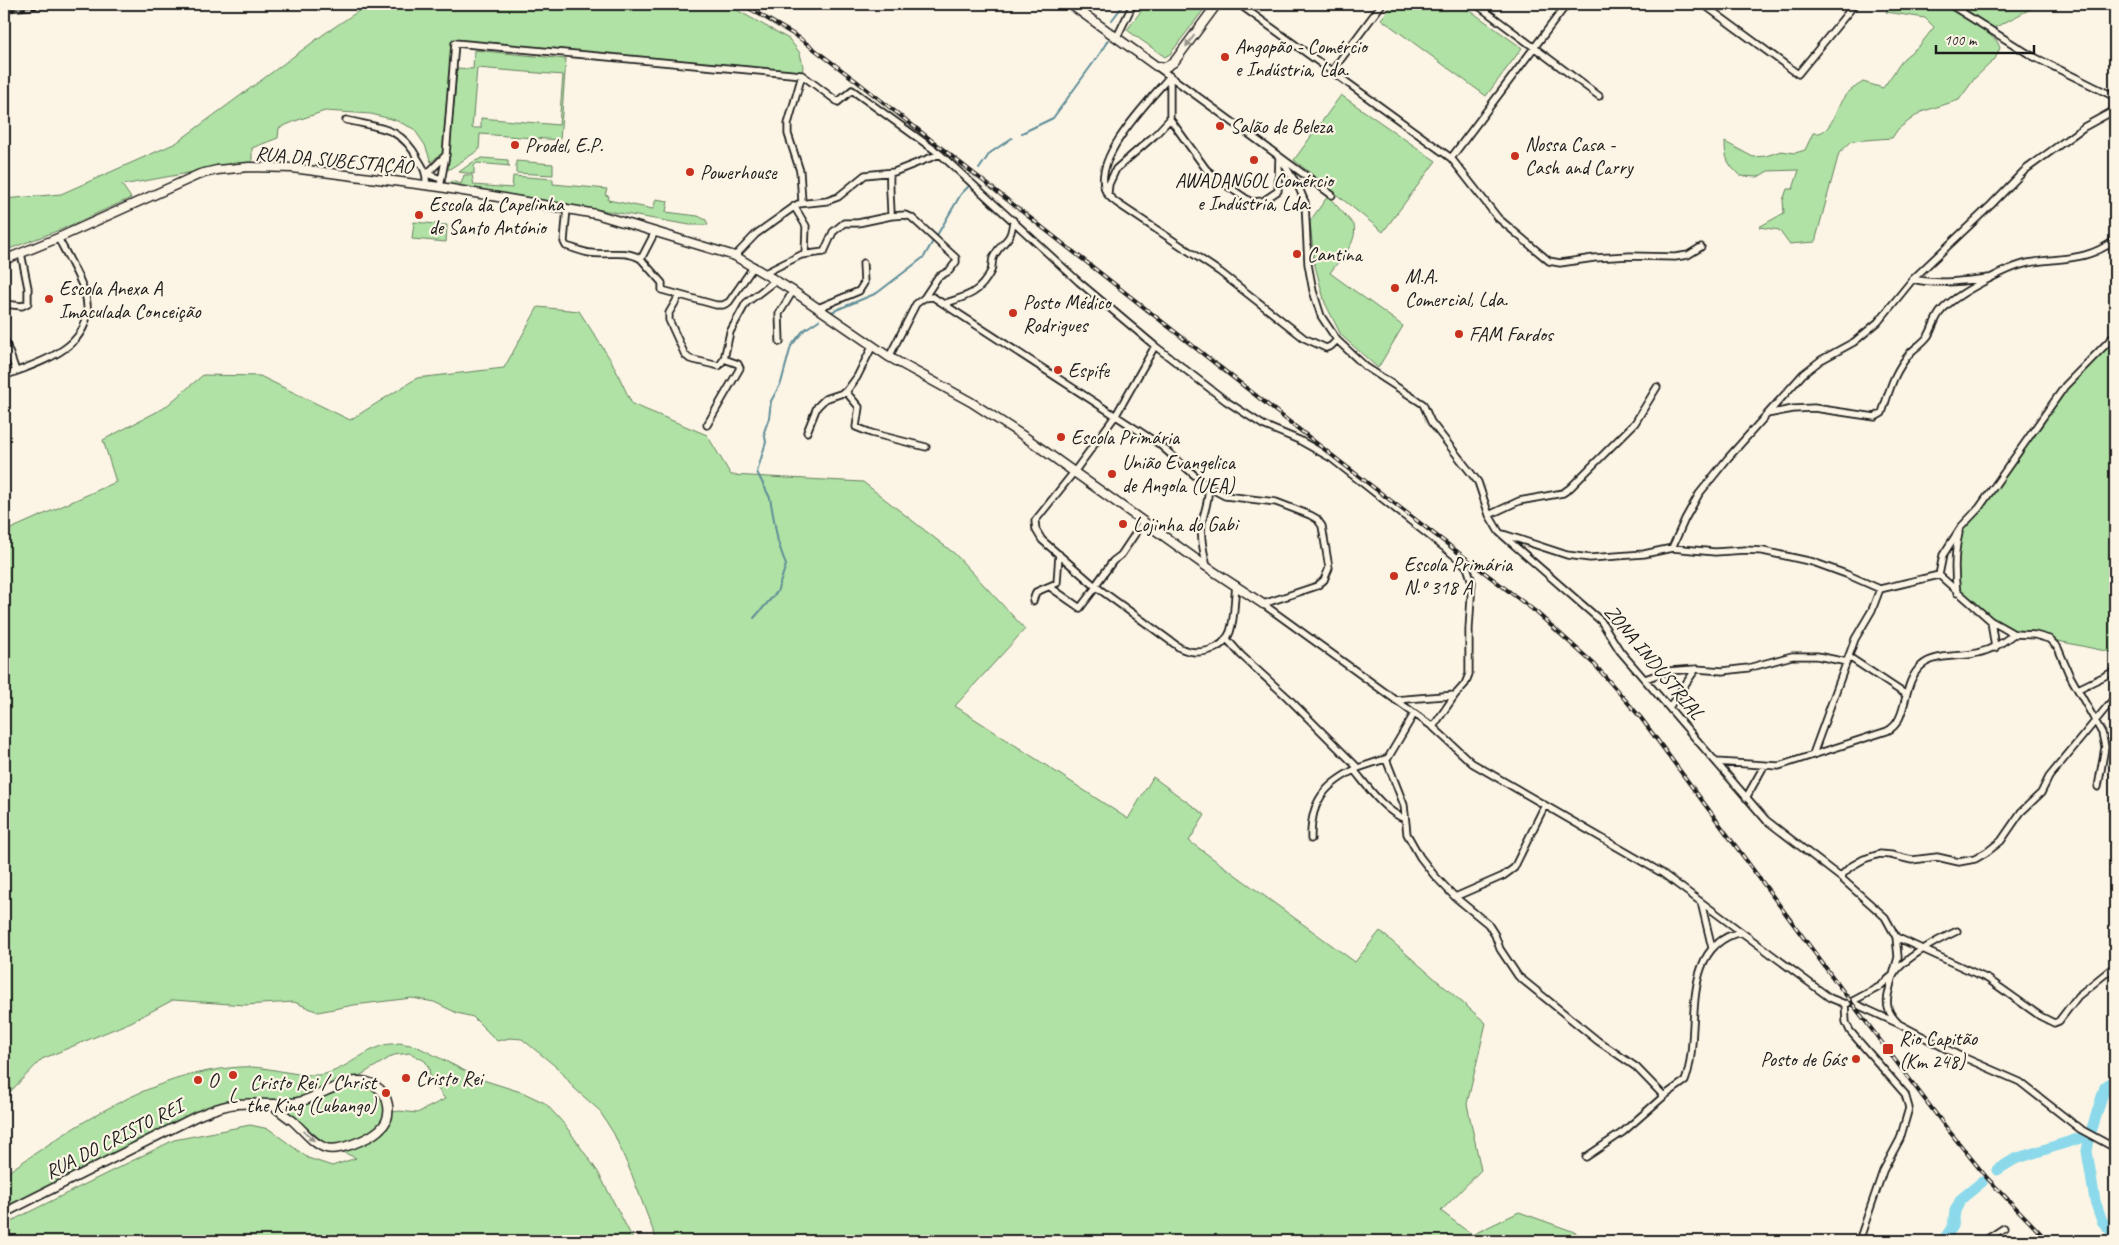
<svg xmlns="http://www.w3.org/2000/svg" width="2119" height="1245" font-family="Caveat,sans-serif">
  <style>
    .green { fill: #afe2a4; stroke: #667f60; fill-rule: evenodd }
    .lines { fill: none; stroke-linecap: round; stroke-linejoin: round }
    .stream { stroke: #5f8d98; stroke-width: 2 }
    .river { stroke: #8bd9ea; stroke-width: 11 }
    .street-casing { stroke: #1c1c1c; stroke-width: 9 }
    .secondary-casing { stroke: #1c1c1c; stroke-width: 11 }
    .street { stroke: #fcf5e5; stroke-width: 5.5 }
    .secondary { stroke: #fcf5e5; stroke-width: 8 }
    .rail-casing { stroke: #1c1c1c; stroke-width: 4 }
    .rail { stroke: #fcf5e5; stroke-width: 2; stroke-dasharray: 5.5; stroke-linecap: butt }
    .oneway { fill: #97938b }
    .poi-dot { fill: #c8321e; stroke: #fcf5e5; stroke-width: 2 }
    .labels { text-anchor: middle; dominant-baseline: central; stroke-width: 4.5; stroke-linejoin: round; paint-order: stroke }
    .poi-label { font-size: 20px; fill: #1c1c1c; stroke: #fcf5e5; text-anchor: start }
    .street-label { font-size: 20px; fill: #1c1c1c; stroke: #fcf5e5 }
  </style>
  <rect width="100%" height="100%" fill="#fcf5e5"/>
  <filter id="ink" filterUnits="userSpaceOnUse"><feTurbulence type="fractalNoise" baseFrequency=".02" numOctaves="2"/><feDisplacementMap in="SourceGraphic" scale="10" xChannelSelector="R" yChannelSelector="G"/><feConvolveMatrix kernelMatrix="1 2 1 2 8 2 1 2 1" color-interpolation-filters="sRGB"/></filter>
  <g filter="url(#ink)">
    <path class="green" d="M369,4H726L789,39L800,53L803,66L802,75L455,43L446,155L438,156L431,162L425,145L414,129L395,120L371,114L325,111L298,120L279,128L278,138L252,148V164L216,168L122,185L131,198L62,229L4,251V199L61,194L176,143L324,34Z
      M1146,4H1208L1170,54L1165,57L1127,30Z
      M1393,4H1461L1522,48L1486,96L1381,19Z
      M1890,4H1943L1981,28L1997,41L2000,48L1995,59L1975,78L1959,100L1921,112L1898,129L1892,138L1852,141L1839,153L1815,242L1789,244L1779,230L1759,227L1784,213L1783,200L1787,189H1793L1799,170L1768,171L1758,177L1740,176C1728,164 1725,160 1725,142L1753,157L1766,156L1781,151L1795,153L1805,150L1813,133C1832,136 1835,109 1844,97C1848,91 1857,86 1863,82L1883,88L1904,58L1920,45L1934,27L1925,18L1886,12Z
      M1957,4H2040L1994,28Z
      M474,50L566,59L560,140L480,134L479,150L448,170L457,68L473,69ZM477,68L563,75L559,125L481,118V128H472Z
      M1341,95L1436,161L1383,232L1294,160Z
      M482,158L508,160V165L510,166L477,163L474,166V174L459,172L473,162Z
      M516,161L553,164V175L516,173Z
      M1234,172L1242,177L1236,187L1228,182Z
      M464,175H472L474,185L512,188L513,176L553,179V184L607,189L605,195L609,196L608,200L653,209L656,199L668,201L666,212L698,216L706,220L708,225H690L447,184L452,181L461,184Z
      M1328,196L1354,225C1358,244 1340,258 1330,273L1403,326L1378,368L1341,335L1325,303L1314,262L1310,221Z
      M414,222L447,225L446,242L412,239Z
      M538,307L579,311L612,362L632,404L707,435L731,475L863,482L955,554L1025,629L955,706L1128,819L1153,777L1205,815L1189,841L1355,962L1380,931L1486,1023L1467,1104L1481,1170L1441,1211L1472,1235L1519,1212L1572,1231L1591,1241H657L632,1175L614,1134L599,1110L574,1088L560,1070L522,1039L510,1038L497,1041L473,1017L457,1013L434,1002L412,998L354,1005L318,1012L294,1002L245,1005L173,1000L131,1022L42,1059L4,1098V532L116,482L103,440L164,408L203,375L260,376L350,420L417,378L504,368Z
      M2103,346L2115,347V653L2005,630L1957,593L1954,570L1961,527L1979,508L2065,386Z
      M399,1043L416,1046L483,1080L524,1093L545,1103L565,1125L598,1172L634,1241H4V1227L17,1218L174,1140L250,1125L269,1129L308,1158L332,1166L356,1158L336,1149L364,1139L391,1115L392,1112L400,1111L417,1113L445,1099L430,1078L429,1068L425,1061L410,1053L394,1055L346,1084L312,1097L219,1107L4,1213V1175C74,1126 150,1073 239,1067C265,1065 291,1076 318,1075C342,1073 361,1052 384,1045C388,1044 394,1044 399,1043Z
      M356,1084C379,1084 397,1108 378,1127C369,1137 340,1147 327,1145L286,1110L288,1107L313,1101Z"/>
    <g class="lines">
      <path class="stream" d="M1112,20L1124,4
        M1022,133L1053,118L1099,55L1108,40
        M979,169L990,153L1012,138
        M936,237L961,194L969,186
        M829,313L877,293L924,257L933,241
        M754,618L777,592L786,565L778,542L770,498L757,472L766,442L764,432L769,418L771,401L781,383L791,346L804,330L819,320"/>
      <path class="river" d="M2115,1079L2105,1087L2090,1135L2087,1151L2095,1201L2102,1221L2115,1235
        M1997,1170L2015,1159L2090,1135
        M1943,1241L1953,1226L1955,1211L1961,1199L1982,1182"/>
      <g class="street-casing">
        <path id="street" d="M1239,4L1451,158L1498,218L1549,261L1560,263L1594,258L1630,256L1675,257L1688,255L1701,247
          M1476,4L1599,96
          M1703,4L1798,74L1855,4
          M1949,4L2032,56L2115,97
          M1117,37L1133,4
          M1156,66L1332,195
          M1332,71L1382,4
          M802,75L788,124V134L800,171L802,202
          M1170,76C1151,99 1090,159 1106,192C1108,196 1113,200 1117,203L1220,272L1304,338L1326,348L1331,346L1337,340
          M1170,119V76
          M346,120C379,128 401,126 418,159C424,168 427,174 426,185
          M1279,156L1299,188L1305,202L1308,264L1313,291L1321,316L1337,340L1366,367L1423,404L1431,422L1478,482L1489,515L1499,532L1601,621L1620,651L1766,820L1840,877L1885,917L1896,937L1898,957L1893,975L1879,987L1851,1002
          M1451,158L1567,4
          M441,179L427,174L446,155
          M440,187L446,155L455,43L802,75L838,102L852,90L940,154L1079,282L1155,346L1226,401L1263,425L1299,440L1331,458L1460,560L1467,567L1472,582L1469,629V674L1465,684L1455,695L1433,727
          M1108,193L1109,184L1116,169L1155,135L1170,119L1206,169L1220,181L1251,202L1263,201L1278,191L1279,156
          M794,206L806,226L805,254
          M567,208L564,242L566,246C574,248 582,252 590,253C607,256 625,249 641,259L655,232
          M891,216L905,215L911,217L956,258V262L949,271L938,277L924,298
          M735,256L756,234L798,204L827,201L838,197L865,175L894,172L940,154
          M641,259L662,283V290L716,305H723L729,302L754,266
          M765,273L801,255L824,252L833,232L844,223H858L891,216C891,201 889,189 890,173
          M1913,279C1938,285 1962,281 1988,278
          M679,296L669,313V320L685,355L690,359L719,366L724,359L730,332L746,303L776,280
          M946,303C968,296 980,293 991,271C993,266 991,261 994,256C1004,238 1011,244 1013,220
          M4,304L22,306L28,303V288L21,253
          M818,308L859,291L864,283L863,263
          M4,338L16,371
          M780,342L779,314L793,291
          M1155,346L1116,415L1074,472L1035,521L1036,530L1042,540L1095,586L1180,648C1197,656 1222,652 1230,632C1235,618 1234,600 1236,585
          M889,357L916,304L924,298L933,297L1159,444L1208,487L1225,496L1276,502L1310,515L1317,519L1322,526L1329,568L1324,580L1317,586L1263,604
          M4,376C43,361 102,345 84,290C77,272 67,255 58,238
          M846,392L859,407L856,427L871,433L926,447
          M1767,414L1793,409L1814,408L1875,417L1882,413C1890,389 1893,373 1911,352C1916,347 1923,343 1928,336C1933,328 1935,317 1942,310C1956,294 2008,267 2028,263C2062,257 2086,262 2115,240
          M707,425L740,368L738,364L724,359
          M807,432L817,407L825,399L846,392L857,377L872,347
          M1489,515L1519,501L1563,493L1570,488L1635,423L1657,387
          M1503,534L1567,555L1590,558L1644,554L1672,548L1715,552L1745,550L1763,551L1813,562L1846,574L1880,589L1939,575L1991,621L2014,634L2035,635L2049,639L2058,648L2069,674L2102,733L2105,747L2098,787
          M1672,548L1685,519L1699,494L1728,458L1803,374L1821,360L1854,342L1878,322L1913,279L1991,205L2025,170L2084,127L2115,110
          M1207,567C1204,553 1200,538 1202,523C1204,511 1210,499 1208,487
          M1939,575L1943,555L1961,527L1979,508L2065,386L2115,335
          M1095,586L1113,561L1121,555L1143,522
          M1050,587L1080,608L1096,587
          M1957,593C1954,572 1954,554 1959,533
          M1033,601L1036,592L1057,583L1059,554
          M1263,604L1433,727L1472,763L1662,873L1830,998L1845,1004L1851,1002L1899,1024L1956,1054L2020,1082L2080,1129L2115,1148
          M1991,621L1995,648
          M1226,638L1241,655L1287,697L1358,768L1388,758L1414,714
          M1849,657L1905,694
          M1645,679L1668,671L1696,669L1723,671L1748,668L1792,656H1817L1847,662
          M2078,689L2115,671
          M1395,700L1455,695
          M1670,706L1696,669
          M1813,754L1855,639L1872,610L1880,589
          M1386,759L1404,805L1407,834L1420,857L1434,875L1455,897L1488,924L1495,935L1500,949L1518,976L1598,1041L1636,1067L1664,1096
          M1716,762L1779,766L1887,731C1909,721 1901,684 1921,666C1935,653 1959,658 1977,653C1992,650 2002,643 2014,634
          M1354,770C1368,787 1383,810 1405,819
          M1746,798L1764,766
          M1311,839C1310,801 1325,784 1358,768
          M1840,877L1850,867L1864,859L1880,854L1891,855L1912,860L1937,857L1959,862L1975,859L1987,852L2001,841L2021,812L2041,793L2049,777L2115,697
          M1455,897L1503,876L1514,868L1545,805
          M1701,902L1712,948
          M1896,937L1988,979L2040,1016L2054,1023L2059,1021L2078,996L2115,966
          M1845,1004L1846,1022L1850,1031L1905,1094L1909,1108L1900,1139L1883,1171L1859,1241
          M1898,1023C1888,1013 1885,1005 1889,991C1890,986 1891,981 1893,976C1901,959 1940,939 1957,931
          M1586,1157L1623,1132L1664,1096L1685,1081C1703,1035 1676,947 1741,932
          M1984,1241L2004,1228"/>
      </g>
      <g class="secondary-casing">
        <path id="secondary" d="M1070,4L1156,66L1166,67L1174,62L1217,4
          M4,260L58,238L200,174L217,170L249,167L292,168L440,187L596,214L735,256L793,291L889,357L971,402L1025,437L1207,567L1263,604
          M4,1213L197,1116C210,1111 223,1105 237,1104C259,1102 280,1107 302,1101C323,1095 353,1072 374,1085C390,1094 394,1118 379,1130C369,1139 338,1152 326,1148C313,1144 303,1130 293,1121C286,1116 279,1111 272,1105"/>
      </g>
      <use href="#street" class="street"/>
      <use href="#secondary" class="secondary"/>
      <g class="rail-casing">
        <path id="rail" d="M742,4L798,37L855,80L1343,464L1536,612L1595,665L1641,718L1851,1002L1945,1126L1987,1178L2048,1241
          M4,11L74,4"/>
      </g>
      <use href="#rail" class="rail"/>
    </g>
    <defs><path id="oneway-solid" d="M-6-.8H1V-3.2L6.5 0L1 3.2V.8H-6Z" transform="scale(1.25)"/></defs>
    <g class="oneway">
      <use href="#oneway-solid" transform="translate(1190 41) rotate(127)"/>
      <use href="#oneway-solid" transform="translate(309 1136) rotate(43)"/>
    </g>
  </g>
  <g class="poi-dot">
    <circle cx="1225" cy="57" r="5"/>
    <circle cx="1220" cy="126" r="5"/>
    <circle cx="515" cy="145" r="5"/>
    <circle cx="1515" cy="156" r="5"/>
    <circle cx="1254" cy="160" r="5"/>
    <circle cx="690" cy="172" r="5"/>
    <circle cx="419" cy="215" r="5"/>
    <circle cx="1297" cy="254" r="5"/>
    <circle cx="1395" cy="288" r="5"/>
    <circle cx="49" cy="299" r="5"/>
    <circle cx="1013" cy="313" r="5"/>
    <circle cx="1459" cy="334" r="5"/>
    <circle cx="1058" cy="370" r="5"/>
    <circle cx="1061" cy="437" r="5"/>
    <circle cx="1112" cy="474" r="5"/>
    <circle cx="1123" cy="524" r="5"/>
    <circle cx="1394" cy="576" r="5"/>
    <rect x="1882" y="1043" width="12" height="12" rx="2.5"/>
    <circle cx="1856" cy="1059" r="5"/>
    <circle cx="233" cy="1075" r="5"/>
    <circle cx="406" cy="1078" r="5"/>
    <circle cx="198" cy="1080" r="5"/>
    <circle cx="386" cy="1093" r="5"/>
  </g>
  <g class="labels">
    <g class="poi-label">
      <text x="1235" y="46">Angopão - Comércio<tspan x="1235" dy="23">e Indústria, Lda.</tspan></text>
      <text x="1230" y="126">Salão de Beleza</text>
      <text x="1525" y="144">Nossa Casa -<tspan x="1525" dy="23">Cash and Carry</tspan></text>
      <text x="525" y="145">Prodel, E.P.</text>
      <text x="700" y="172">Powerhouse</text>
      <text x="1254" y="180" text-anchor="middle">AWADANGOL Comércio<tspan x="1254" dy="23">e Indústria, Lda.</tspan></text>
      <text x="429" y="204">Escola da Capelinha<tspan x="429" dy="23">de Santo António</tspan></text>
      <text x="1307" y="254">Cantina</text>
      <text x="1405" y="276">M.A.<tspan x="1405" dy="23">Comercial, Lda.</tspan></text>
      <text x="59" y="288">Escola Anexa A<tspan x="59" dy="23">Imaculada Conceição</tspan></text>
      <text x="1023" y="302">Posto Médico<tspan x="1023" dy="23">Rodrigues</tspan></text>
      <text x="1469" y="334">FAM Fardos</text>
      <text x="1068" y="370">Espife</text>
      <text x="1071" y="437">Escola Primária</text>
      <text x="1122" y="462">União Evangelica<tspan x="1122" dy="23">de Angola (UEA)</tspan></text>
      <text x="1133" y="524">Lojinha do Gabi</text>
      <text x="1404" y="564">Escola Primária<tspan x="1404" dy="23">N.º 318 A</tspan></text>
      <text x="1899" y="1038">Rio Capitão<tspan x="1899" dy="23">(Km 248)</tspan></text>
      <text x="1846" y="1059" text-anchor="end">Posto de Gás</text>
      <text x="416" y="1078">Cristo Rei</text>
      <text x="208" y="1080">O</text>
      <text x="376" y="1082" text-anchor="end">Cristo Rei / Christ<tspan x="376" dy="23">the King (Lubango)</tspan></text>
      <text x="233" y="1095" text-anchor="middle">L</text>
    </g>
    <g class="street-label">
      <text transform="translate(334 160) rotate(5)">RUA DA SUBESTAÇÃO</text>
      <text transform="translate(1654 662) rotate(50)">ZONA INDUSTRIAL</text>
      <text transform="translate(114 1139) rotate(-27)">RUA DO CRISTO REI</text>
    </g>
  </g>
  <rect width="2119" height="1245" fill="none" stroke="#fcf5e5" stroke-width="20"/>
  <rect x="10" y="10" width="2099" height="1225" fill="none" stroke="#1c1c1c" stroke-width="2" filter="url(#ink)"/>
  <path d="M1936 45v8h98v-8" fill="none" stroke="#1c1c1c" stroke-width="2.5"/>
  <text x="1944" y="45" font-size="15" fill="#1c1c1c" stroke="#fcf5e5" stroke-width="4" paint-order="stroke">100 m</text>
</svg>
